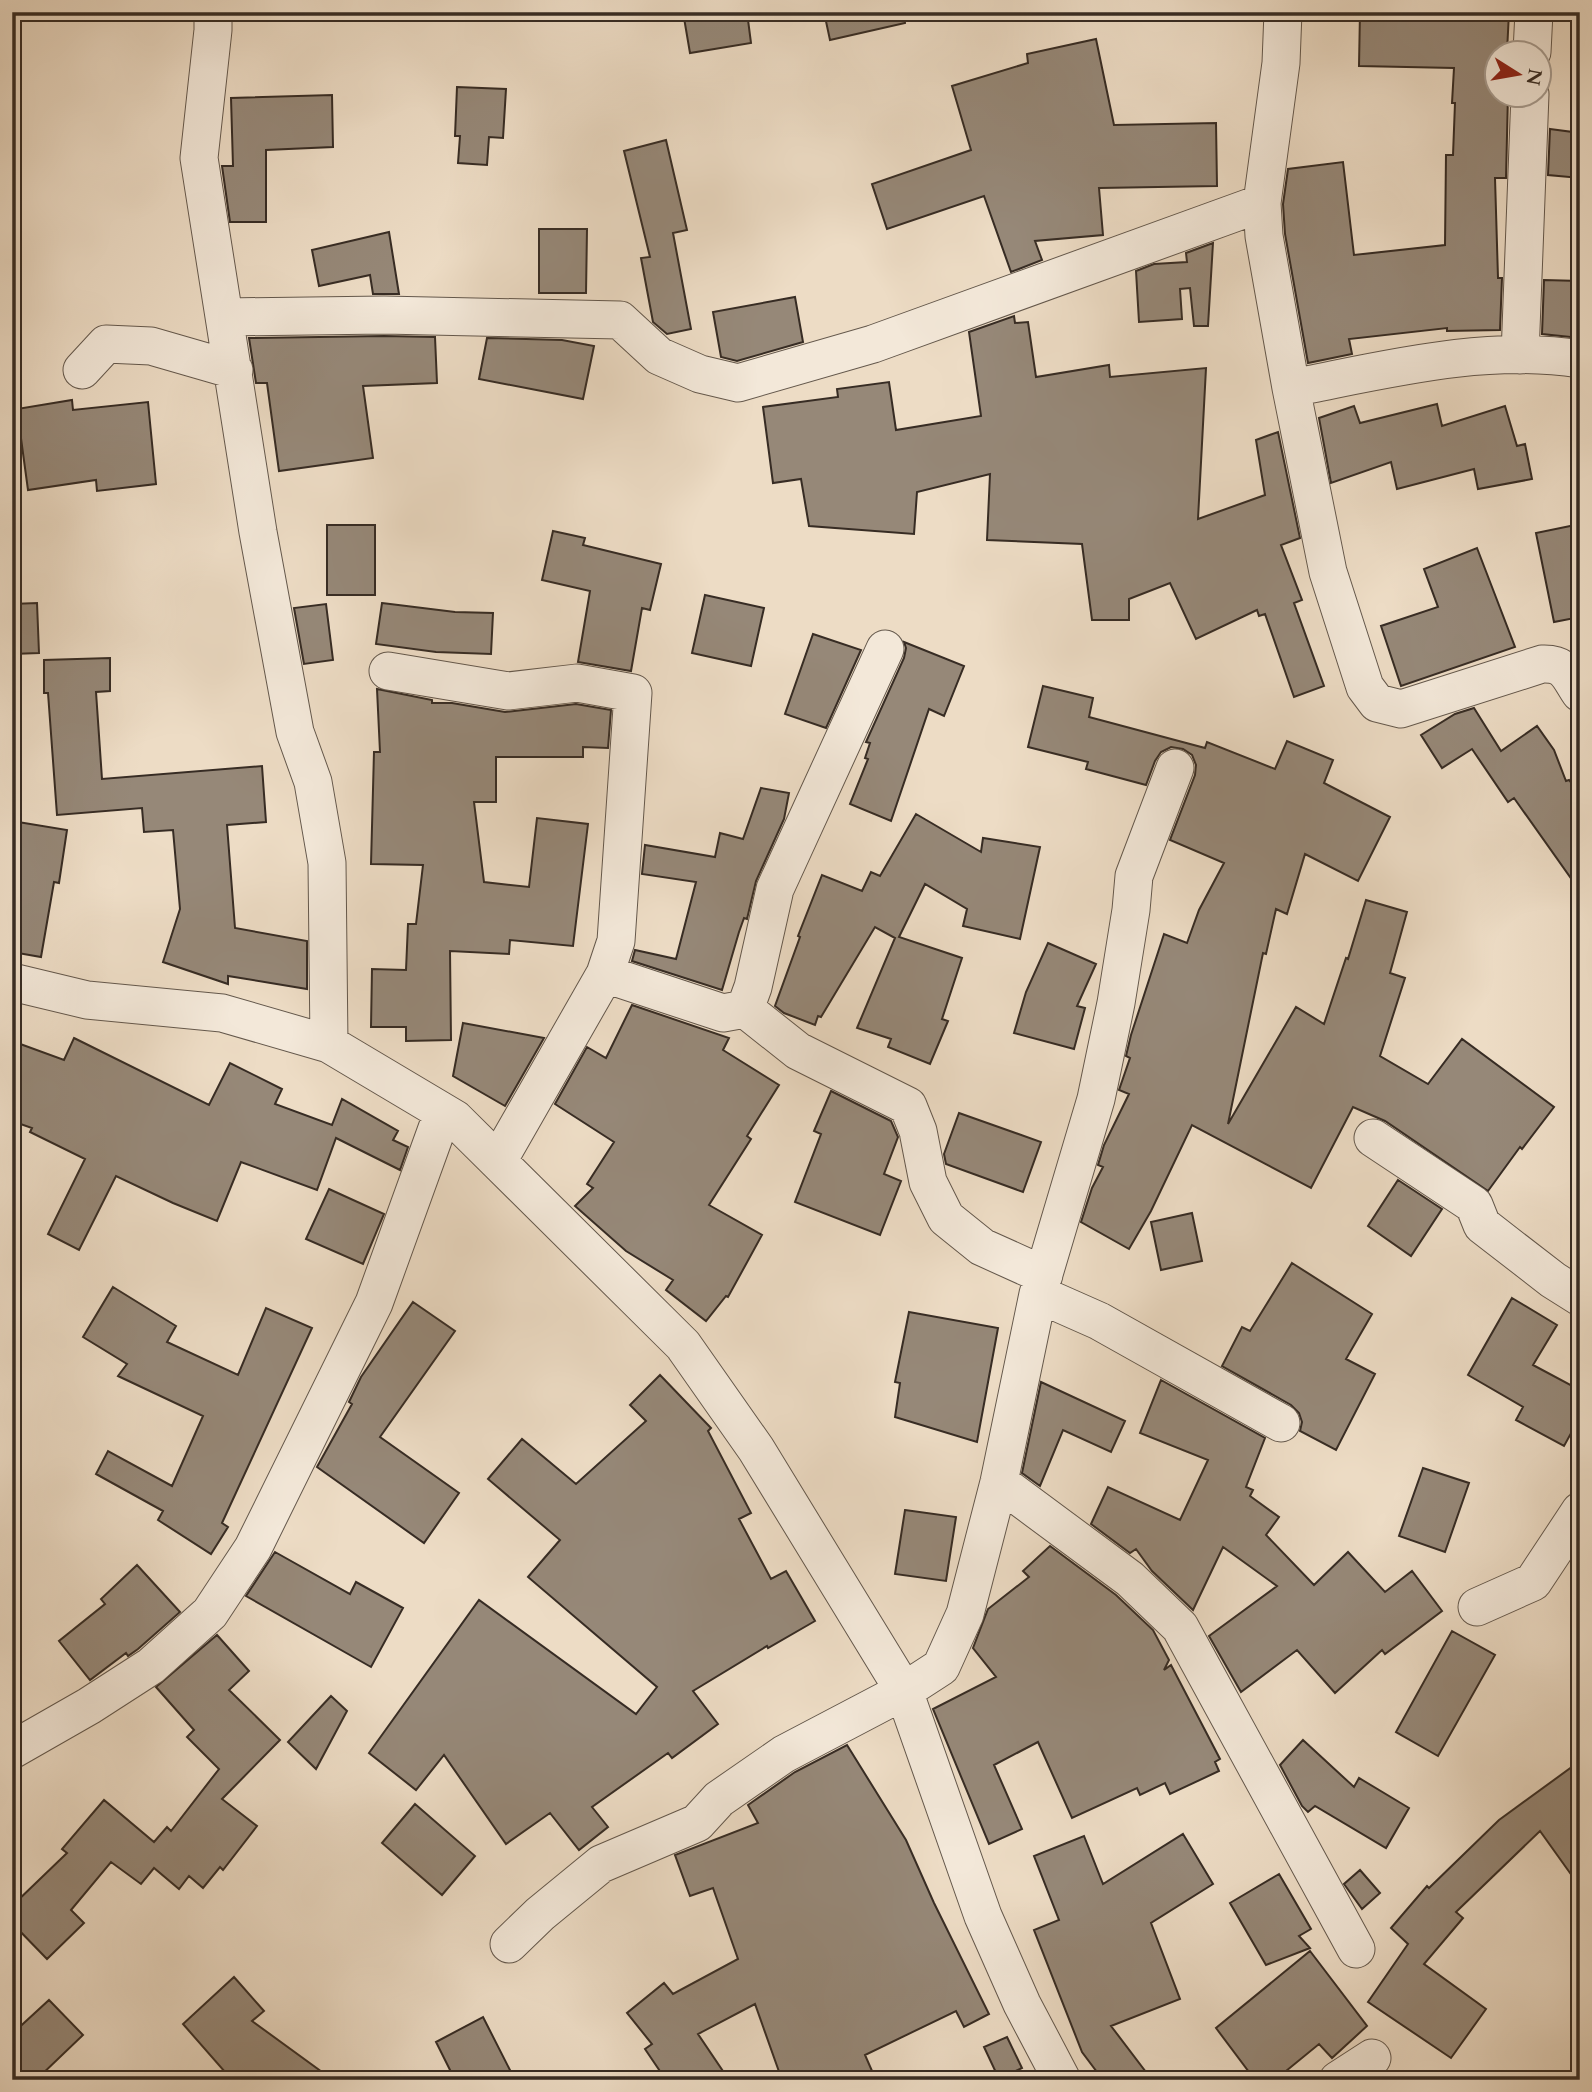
<svg xmlns="http://www.w3.org/2000/svg" width="1592" height="2092" font-family="Cardo,serif">
  <style>
    .building { fill: #968878; stroke: #372c24; stroke-width: 2 }
    .lines { fill: none; stroke-linecap: round; stroke-linejoin: round }
    .street-casing { stroke: #64584c; stroke-width: 39 }
    .street { stroke: #f3e8d9; stroke-width: 37 }
  </style>
  <rect width="100%" height="100%" fill="#eddcc5"/>
  <filter id="stains"><feTurbulence type="fractalNoise" baseFrequency=".00286" numOctaves="4"/><feColorMatrix values="0 0 0 0 .2 0 0 0 0 .09 0 0 0 0 .02 0 0 0 .5 -.17"/></filter>
  <radialGradient id="worn" r=".72"><stop offset=".6" stop-color="#630" stop-opacity="0"/><stop offset="1" stop-color="#630" stop-opacity=".3"/></radialGradient>
  <path class="building" d="M683,12H747L751,43L690,53Z
    M824,12H904L905,23L830,40Z
    M1360,12H1509L1507,52H1497V94H1508L1506,178H1495L1498,278H1502L1500,330L1447,331V328L1349,339L1352,354L1308,363L1285,234L1283,204L1288,169L1343,162L1354,255L1445,245L1446,155H1453L1455,103H1452L1454,68L1359,66Z
    M1096,39L1114,125L1216,123L1217,186L1099,188L1103,235L1035,241L1042,260L1011,272L984,196L887,229L872,184L971,150L952,86L1028,63L1027,54Z
    M457,87L506,89L503,138L489,137L487,165L458,163L460,136H455Z
    M332,95L333,147L266,150V222H230L222,166H233L231,98Z
    M1550,129L1580,133V178L1548,175Z
    M666,140L687,230L673,233L691,329L667,334L653,322L641,258L650,257L624,151Z
    M539,229H587L586,293H539Z
    M389,232L399,294H373L370,275L319,286L312,250Z
    M1213,243L1208,326H1194L1190,288L1180,289L1182,319L1139,322L1136,271L1154,264L1187,262L1186,253Z
    M1544,280L1580,281V338L1542,334Z
    M795,297L803,342L737,361L721,357L713,312Z
    M1014,316L1015,323L1028,322L1036,377L1109,365L1110,377L1206,368L1198,519L1265,495L1256,440L1278,432L1300,538L1281,545L1302,600L1294,603L1324,686L1294,697L1265,614L1259,616L1257,610L1196,639L1170,583L1129,599V620H1092L1082,544L987,540L990,474L917,492L914,534L809,526L801,479L773,483L763,407L838,397L837,389L889,382L896,430L981,416L969,332Z
    M384,336L435,337L437,383L363,386L373,458L279,471L267,383H256L249,338Z
    M487,338L562,340L594,346L583,399L479,379Z
    M72,400L73,410L148,402L156,484L97,491L96,480L28,490L17,409Z
    M1437,404L1442,426L1505,406L1517,446L1525,444L1532,479L1478,489L1474,469L1397,489L1391,462L1331,483L1319,418L1354,406L1360,423Z
    M1580,524V617L1554,622L1536,533Z
    M327,525H375V595H327Z
    M553,531L585,538L583,545L661,564L650,610L642,608L631,671L578,662L590,591L542,580Z
    M1477,548L1515,647L1401,686L1381,626L1438,607L1424,569Z
    M705,595L764,608L751,666L692,653Z
    M37,603L39,653L12,654V604Z
    M382,603L455,612L493,613L491,654L436,652L376,644Z
    M326,604L333,660L304,664L294,608Z
    M813,634L861,650L826,728L785,714Z
    M904,642L964,666L944,716L929,709L891,821L850,804L868,759L865,758L870,743L866,742L904,658L906,648Z
    M110,658V691L96,692L102,779L262,766L266,822L227,825L235,928L307,941V989L228,976V984L163,962L180,909L173,830L144,832L142,808L57,815L48,693H44V660Z
    M1043,686L1093,698L1089,717L1205,748L1207,742L1275,769L1287,741L1333,760L1324,783L1390,817L1358,881L1305,854L1287,914L1276,909L1266,954L1263,953L1228,1124L1296,1007L1324,1024L1346,958L1348,959L1366,900L1407,912L1390,973L1405,978L1380,1056L1428,1084L1462,1039L1554,1107L1522,1149L1520,1147L1488,1191L1385,1121L1353,1107L1311,1188L1192,1125L1151,1211L1129,1249L1081,1222L1092,1188L1103,1167L1098,1165L1104,1145L1129,1094L1119,1090L1130,1058L1126,1056L1131,1035L1164,934L1187,943L1199,910L1224,863L1170,840L1195,775L1196,765L1192,755L1183,749L1171,747L1161,752L1155,761L1146,785L1086,769L1088,762L1028,747Z
    M377,689L432,700V703H452L505,712L576,704L611,710L608,748L583,747V757H496V802H474L484,882L529,887L537,818L588,824L573,946L510,940L509,954L450,951L451,1040L406,1041V1027H371L372,969L406,970L408,924H416L423,865L371,864L374,752H380Z
    M1474,708L1501,751L1537,726L1554,750L1566,781L1569,780L1580,794V891L1514,798L1508,802L1472,749L1442,768L1421,735L1455,714Z
    M761,788L789,793L784,819L756,881L747,919L744,918L739,932L722,990L632,961L635,950L676,959L696,882L642,874L645,845L715,857L720,833L743,839Z
    M916,814L981,852L983,838L1040,847L1020,939L963,926L967,909L925,884L899,937L962,958L942,1019L948,1021L930,1064L888,1047L891,1039L857,1028L895,938L875,927L821,1017L818,1016L815,1025L784,1013L775,1006L800,937L798,936L822,875L862,891L871,872L880,876Z
    M12,821L67,830L59,883L54,882L41,957L12,952Z
    M1048,943L1096,964L1077,1006L1085,1008L1074,1049L1014,1033L1026,992Z
    M632,1005L729,1038L723,1050L779,1085L747,1136L751,1139L709,1205L762,1235L728,1297L726,1296L706,1321L666,1290L673,1280L626,1251L575,1206L593,1188L587,1184L614,1142L555,1104L587,1047L606,1058Z
    M463,1023L544,1038L505,1106L453,1076Z
    M74,1038L209,1105L230,1063L282,1089L275,1104L332,1125L342,1099L398,1131L393,1140L408,1147L400,1170L336,1138L317,1190L241,1162L217,1221L173,1203L116,1176L79,1250L48,1234L85,1159L30,1132L32,1128L12,1121V1041L64,1060Z
    M831,1091L891,1121L898,1137L884,1174L901,1181L880,1235L795,1202L821,1134L814,1131Z
    M959,1113L1041,1142L1023,1192L946,1164L944,1154Z
    M1398,1180L1442,1209L1411,1256L1368,1226Z
    M329,1189L384,1214L363,1264L306,1239Z
    M1192,1213L1202,1261L1161,1270L1151,1222Z
    M1292,1263L1372,1314L1346,1359L1375,1374L1336,1450L1300,1431L1302,1422L1299,1413L1291,1405L1222,1366L1242,1327L1250,1331Z
    M113,1287L176,1326L167,1342L238,1375L266,1308L312,1328L222,1523L228,1527L211,1554L158,1520L163,1511L96,1474L108,1451L172,1486L203,1416L118,1376L127,1364L83,1337Z
    M1512,1298L1557,1325L1533,1365L1580,1390V1417L1564,1446L1516,1420L1523,1407L1468,1375Z
    M413,1302L455,1331L380,1437L459,1493L424,1543L317,1467L352,1404L349,1402L361,1377Z
    M909,1312L998,1328L977,1442L895,1417L900,1383L895,1382Z
    M660,1375L711,1428L708,1431L751,1513L739,1519L771,1579L786,1571L815,1621L768,1648L767,1646L693,1691L718,1724L672,1758L668,1753L592,1807L608,1827L579,1850L550,1813L506,1844L444,1755L416,1790L369,1753L479,1600L636,1714L657,1687L528,1577L560,1540L488,1479L522,1439L576,1484L646,1421L630,1405Z
    M1161,1380L1265,1438L1246,1487L1253,1490L1250,1496L1279,1517L1266,1535L1314,1585L1348,1552L1385,1592L1412,1571L1442,1611L1385,1654L1382,1650L1335,1693L1297,1650L1241,1692L1209,1636L1277,1586L1223,1547L1193,1610L1152,1571L1136,1549L1130,1553L1091,1524L1108,1487L1180,1520L1208,1460L1140,1433Z
    M1041,1382L1125,1421L1111,1452L1063,1430L1040,1486L1022,1473Z
    M1423,1468L1469,1483L1445,1552L1399,1536Z
    M905,1510L956,1517L946,1581L895,1574Z
    M1050,1546L1116,1595L1153,1630L1169,1660L1164,1670L1171,1665L1220,1759L1215,1762L1219,1771L1170,1794L1165,1783L1140,1795L1137,1788L1072,1818L1038,1742L994,1765L1022,1829L989,1844L933,1709L996,1677L973,1648L988,1609L1029,1577L1023,1571Z
    M275,1552L350,1594L356,1582L403,1608L371,1667L246,1596Z
    M137,1565L180,1612L138,1649L128,1656L126,1653L90,1680L59,1641L105,1604L101,1599Z
    M1452,1631L1495,1655L1438,1756L1396,1732Z
    M217,1635L249,1671L229,1690L280,1740L222,1799L257,1826L223,1870L220,1867L203,1888L189,1876L179,1889L154,1868L141,1884L111,1862L71,1910L84,1923L47,1959L12,1923V1906L67,1853L62,1849L104,1800L154,1842L167,1827L171,1831L219,1769L187,1737L194,1730L156,1687Z
    M331,1696L347,1711L316,1769L288,1742Z
    M1303,1740L1354,1787L1359,1778L1409,1808L1386,1848L1315,1806L1308,1812L1302,1806L1280,1765Z
    M847,1745L906,1840L934,1903L989,2014L964,2027L956,2011L865,2055L876,2080H782L755,2004L698,2034L729,2080H666L645,2049L652,2044L627,2013L664,1983L673,1994L738,1959L713,1888L690,1896L675,1855L758,1823L748,1805L795,1772Z
    M1580,1761V1887L1540,1831L1456,1912L1463,1918L1424,1964L1486,2009L1451,2058L1368,2002L1408,1944L1391,1928L1427,1886L1429,1888L1499,1820Z
    M415,1804L475,1856L442,1895L382,1843Z
    M1183,1834L1213,1884L1151,1923L1180,1999L1111,2026L1152,2080H1103L1082,2052L1034,1930L1059,1920L1034,1856L1084,1836L1103,1884Z
    M1360,1870L1380,1893L1362,1909L1344,1884Z
    M1279,1874L1311,1929L1299,1936L1310,1948L1266,1965L1230,1903Z
    M1310,1951L1367,2026L1332,2058L1319,2044L1275,2080H1255L1216,2028Z
    M234,1977L264,2011L252,2021L333,2080H232L183,2024Z
    M49,2000L83,2035L36,2080H27L12,2065V2034Z
    M483,2017L515,2080H455L436,2042Z
    M1007,2037L1022,2068L999,2079L984,2047Z"/>
  <g class="lines">
    <g class="street-casing">
      <path id="street" d="M213,12V30L199,158L258,532L295,732L313,782L327,863L329,1044
        M1283,12L1281,63L1262,203L1264,236L1291,388C1385,370 1483,344 1580,359
        M1532,52L1534,12
        M225,317L384,315L620,320L659,356L700,374L738,383L873,344L1262,203
        M1520,355L1530,94
        M82,370L106,344L151,346L234,370
        M1291,388L1328,572L1365,687L1377,703L1401,709L1542,664C1566,663 1568,675 1580,693
        M388,671L508,691L577,683L633,693L616,941L605,974L498,1161
        M605,974L723,1013L745,1009L753,987L775,889L885,649
        M12,982L87,1000L222,1013L329,1044L455,1119L683,1345L756,1449L904,1691L983,1916L1022,2004L1062,2080
        M745,1009L798,1051L908,1106L918,1131L928,1182L946,1218L982,1247L1044,1275
        M1373,1138L1474,1205L1482,1225L1553,1280L1580,1297
        M1038,1294L1099,1321L1281,1423
        M999,1482L1130,1579L1180,1627L1356,1949
        M1477,1607L1533,1582L1580,1511
        M12,1750L89,1706L151,1666L210,1613L253,1548L374,1303L443,1112
        M509,1944L540,1914L601,1864L697,1823L719,1799L784,1754L904,1691L941,1667L965,1614L999,1482L1038,1294L1096,1099L1116,1003L1131,910L1134,876L1175,768
        M1338,2080L1372,2058"/>
    </g>
    <use href="#street" class="street"/>
  </g>
  <rect width="1592" height="2092" fill="none" stroke="#eddcc5" stroke-width="42"/>
  <rect x="14" y="14" width="1564" height="2064" fill="none" stroke="#372c24" stroke-width="3.5"/>
  <rect x="21" y="21" width="1550" height="2050" fill="none" stroke="#372c24" stroke-width="2"/>
  <g transform="translate(1518 74) rotate(101)"><circle r="33" fill="#f3e8d9" stroke="#a89d91" stroke-width="2"/>
  <path d="M0-5L12 26L0 18L-12 26Z" fill="#8f2418"/>
  <text y="-10" font-size="19" font-weight="bold" text-anchor="middle" fill="#372c24">N</text>
  </g>
  <rect width="100%" height="100%" filter="url(#stains)"/>
  <rect width="100%" height="100%" fill="url(#worn)"/>
</svg>
